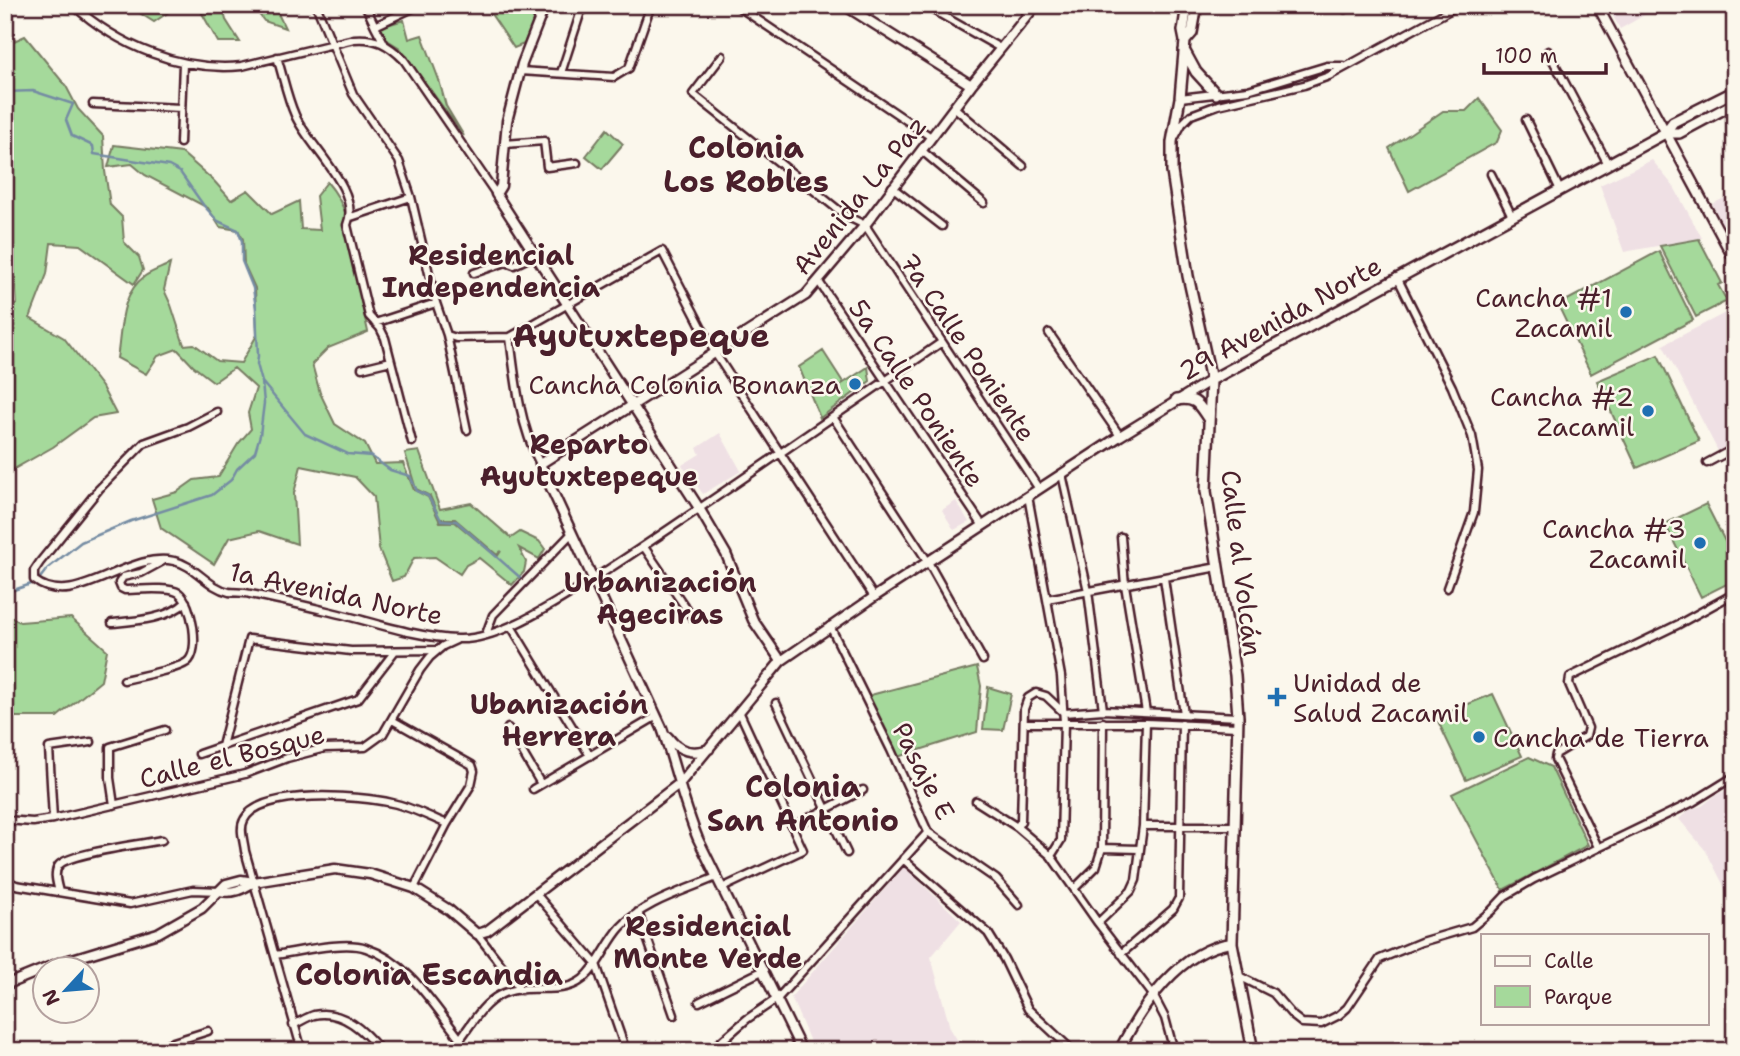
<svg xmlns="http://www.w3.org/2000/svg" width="1740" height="1056" font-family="'Shantell Sans',sans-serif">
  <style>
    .built { fill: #efe0e4 }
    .green { fill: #a5d99b; stroke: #787c63; stroke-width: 2 }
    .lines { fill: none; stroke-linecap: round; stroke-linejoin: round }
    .stream { stroke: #758ca3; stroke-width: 2.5 }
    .minor-casing { stroke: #4a1f2b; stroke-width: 11 }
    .tertiary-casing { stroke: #4a1f2b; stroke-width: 13 }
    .secondary-casing { stroke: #4a1f2b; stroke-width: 14 }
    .minor { stroke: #fbf7ec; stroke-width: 6 }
    .tertiary { stroke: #fbf7ec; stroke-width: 8 }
    .secondary { stroke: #fbf7ec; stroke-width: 9 }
    .poi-dot { fill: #1f6fb2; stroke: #fbf7ec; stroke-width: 2.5 }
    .labels { text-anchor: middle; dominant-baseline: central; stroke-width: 5; stroke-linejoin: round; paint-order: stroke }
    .street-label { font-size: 26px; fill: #4a1f2b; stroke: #fbf7ec }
    .poi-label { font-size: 26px; fill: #4a1f2b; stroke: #fbf7ec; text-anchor: end }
    .neighbourhood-label { font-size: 28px; font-weight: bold; fill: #4a1f2b; stroke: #fbf7ec }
    .quarter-label { font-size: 30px; font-weight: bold; fill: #4a1f2b; stroke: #fbf7ec }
    .district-label { font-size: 33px; font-weight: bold; fill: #4a1f2b; stroke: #fbf7ec }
  </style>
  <rect width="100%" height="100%" fill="#fbf7ec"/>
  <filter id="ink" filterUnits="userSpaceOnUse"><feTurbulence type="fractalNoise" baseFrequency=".0143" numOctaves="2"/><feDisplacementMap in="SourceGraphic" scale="14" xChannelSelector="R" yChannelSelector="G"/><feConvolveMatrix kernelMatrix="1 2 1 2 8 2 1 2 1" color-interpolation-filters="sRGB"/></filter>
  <g filter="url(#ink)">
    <path class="built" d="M1607,5H1662L1620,29Z
      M1652,160L1674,187L1702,238L1624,252L1600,185Z
      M1735,193V246L1712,204Z
      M1735,308V442L1718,451L1663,345Z
      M720,433L741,471L703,494L682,465L700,454L697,448Z
      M956,501L969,522L954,530L942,510Z
      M1735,786V926L1723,884L1706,851L1679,819L1689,810L1702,806L1716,795Z
      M904,867L961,921L931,957L950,1028L964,1051H814L791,997Z"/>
    <path class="green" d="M127,5H179L154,22Z
      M188,5H222L226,20L240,42H218L198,6Z
      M252,5H274L285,28L264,21Z
      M485,5H540L524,44L514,48Z
      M404,20L409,39L422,35L439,80L446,106L464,136L400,48L384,38L380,27Z
      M25,36L66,86L78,109L103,136L105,171L110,205L122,217L124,242L139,257L143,270L134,284L80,245L51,243L47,274L30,318L64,338L102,387L116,414L93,418L53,447L5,474V319L17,303L5,165V45Z
      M1479,98L1502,130L1497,142L1409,191L1389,148L1443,111H1466Z
      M607,129L623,144L602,169L586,156Z
      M114,145L182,153L214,181L231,200L248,190L272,214L299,201L301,229L320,230L316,196L327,182C352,211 350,237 356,273C359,293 364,313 368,332L328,348L312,364L320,393L335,424L365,444L375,464L403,463L414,490L428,497L440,522H455L497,557L501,551L497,555L455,519H440L430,496L416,489L405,453L419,451L440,509L471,503L511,538L520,532L539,541L545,549L539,559L519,548L526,562L524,572L512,585L479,558L466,565L460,574L435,557L414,558L404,577L392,581L379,549L374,497L355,477L301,466L294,493L297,544L259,531L229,538L214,564L161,528L152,499L177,492L194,480L218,477L238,444L251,429L248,413L256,388L234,368L214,382L193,366L177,349L158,356L146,374L117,358C122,330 119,295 145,276C152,271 162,268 170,264L164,290L171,305L184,345L194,344L217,361L241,363L257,335L255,288L244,264L243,239L238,230L220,227L208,208L145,175L132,164L108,167Z
      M1699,239L1722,283L1718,285L1727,301L1696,317L1660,246Z
      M1659,251L1693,320L1591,374L1558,305Z
      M823,351L843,382L842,384L868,367L870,381L820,418L799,367Z
      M1658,355L1699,441L1637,468L1597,381Z
      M1706,504L1735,561V580L1701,597L1665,524Z
      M5,614L20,622L71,618L107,650L101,681L57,717H7L5,726Z
      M977,667L981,686L977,732L894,758L867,696Z
      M988,687L1011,694L1003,730L983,729Z
      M1493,694L1522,756L1466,780L1436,717Z
      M1529,757L1551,767L1588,845L1503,890L1452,794Z"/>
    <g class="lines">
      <path class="stream" d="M5,92L33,91L73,104L66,120L72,136L93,146L94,154L169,166L180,172L204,206L218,221L238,230L242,241V261L253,288L256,308L258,356L257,364L262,382L264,403L260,435L255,452L237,469L231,480L212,495L131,521L81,542L47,569L37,582L5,593
        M262,382L305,434L348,454L371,456L390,470L410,476L417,491L428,496L441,520L456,521L523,580"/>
      <g class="minor-casing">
        <path id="minor" d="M73,5C118,46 181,72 242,66L354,39C376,37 389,45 404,60L496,194
          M316,5L353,94L399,161L411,197L436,303L447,335L467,430
          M365,5L375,26
          M736,5L931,137
          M924,5L1000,48
          M1020,5L1028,14
          M1337,5L1345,9L1359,5
          M384,43L375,26L419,5
          M1548,51L1608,164
          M722,56L693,94L846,216L865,225L1039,489
          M277,57C283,76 287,97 295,115C308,146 362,190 347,225L369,316L380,328L385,338L412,442
          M520,71L614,77L629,68L651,5
          M561,73L583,5
          M1180,98L1248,90L1327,66H1343
          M93,104L181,108
          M955,108L1023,166
          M1526,120L1560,190
          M1175,137L1182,124L1191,115L1218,105L1304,85L1329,76L1459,5
          M180,143L183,63
          M505,144L544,141L547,167L577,163
          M921,150L984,203
          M1491,174L1512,216
          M892,187L942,226
          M351,217L411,197
          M474,273L506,262L514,265L535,255
          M1397,277L1452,387L1472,436L1478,470L1474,512L1447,588
          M819,282L983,526
          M375,323L436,303
          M1049,333L1120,436
          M447,335L456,338L510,337
          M510,337L662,251L715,353L874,597
          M510,337C515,379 520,427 540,464
          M362,368L391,361
          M217,412L188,427L144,443L99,489L40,562L34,571V580C75,612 127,550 174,561C195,565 207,587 229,592C236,593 243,592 250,594C276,599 302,605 327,611C367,620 417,638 457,639C498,641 553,604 587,583C639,550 690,515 741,480C808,434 875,388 942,342
          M833,417L928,562L983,660
          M1707,463L1735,448
          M1062,474L1088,591L1103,710
          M1028,496L1061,676L1064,722L1061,840L1051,856
          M1121,537L1125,585L1146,712
          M644,547L692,617
          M1164,578L1184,714
          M1047,599L1218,567
          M112,623C135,621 169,619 186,602
          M511,626L590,756
          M830,626L891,750L928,832L996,879L1019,905
          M486,634L493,615L572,533
          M124,680C139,676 176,670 187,662C201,652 192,603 179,593C169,586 137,590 125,590L121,588L119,583L123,577L141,573L163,561
          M776,703L847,853
          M392,720L472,765L474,771L471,785L447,824L414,888
          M1024,723H1146L1238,727
          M508,728L541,784
          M222,746L249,639L351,651L437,650
          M199,754L358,699L395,651
          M533,789L657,716
          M976,801L1017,827L1051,856L1098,923L1153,995L1165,1018L1174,1051
          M114,805L110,778V747L165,730
          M53,819L49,748L91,742
          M5,820L33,822L53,819L245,774L287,758L325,748L365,747L383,734L420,670L430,657L443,646L456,640
          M1143,826H1234
          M792,827L863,790
          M1017,827L1021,821L1024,709L1028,698L1036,693L1046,696L1064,713L1103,710L1238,717
          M1598,847L1555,759L1556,754L1586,736L1588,728L1569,684L1570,677L1679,624L1735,593
          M1102,848L1139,849
          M903,859L988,933L1004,959L1028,1009L1073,1051
          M5,880L16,885L130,904L193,890L220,891
          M722,888L803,850L739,711
          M1075,888L1096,867L1102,848L1103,722
          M59,892C57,883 53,873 59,865C70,853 143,844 162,840
          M536,894L596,964L626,1051
          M638,912L674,1015
          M1098,923L1131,891L1136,880L1143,826L1146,723
          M477,934L521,990
          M1121,954L1173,909L1179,898L1182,724
          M275,955C297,952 345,940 366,948C409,962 434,1006 461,1040
          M1237,975L1273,993L1293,1016L1302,1023L1321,1024L1339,1015L1347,1008L1380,959L1421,942L1472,927L1491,911L1505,896L1534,879L1693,802L1735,776
          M699,1002L764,970
          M293,1025C300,1022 307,1017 314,1015C343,1009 365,1032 381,1051
          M145,1051L208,1031
          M302,1051L245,851C244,841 239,829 244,820C260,787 362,796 392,803C411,807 430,817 447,824
          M450,1051C467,1034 478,1006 500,995C525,981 559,998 583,979C600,965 607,942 621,927C645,901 685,891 716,877
          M710,1051L747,1019L778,998L928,832
          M787,1051L800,1045"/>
      </g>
      <g class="tertiary-casing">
        <path id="tertiary" d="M545,5L522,64L507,121L501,186L496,194L699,508L726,554L753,620L781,661
          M844,5L971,85
          M1597,5L1735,261
          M668,737C678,751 693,755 709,749
          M220,891C233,894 243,889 254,882
          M5,985L59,963L158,933L202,908L226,884L241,880L254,882L335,869L370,874L414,888L449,910L477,934L487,931L680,783L781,661L874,597L1120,436L1211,380
          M802,1051L698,839C683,803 675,765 662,728L540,464L806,295L865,225L971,85L1036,5
          M1119,1051C1141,1007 1180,949 1232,943"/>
      </g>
      <g class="secondary-casing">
        <path id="secondary" d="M1187,5L1183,31L1185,41L1180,98L1172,142V172L1188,276L1211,380L1206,491L1235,675L1238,717L1232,943L1253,1051
          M1185,41L1192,33L1197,5
          M1184,50L1196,72L1216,94
          M1665,133H1679L1735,103
          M1211,380L1665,133L1673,122L1735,91
          M1176,400C1197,397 1198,404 1209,420"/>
      </g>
      <use href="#minor" class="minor"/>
      <use href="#tertiary" class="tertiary"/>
      <use href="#secondary" class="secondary"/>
    </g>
  </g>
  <g class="poi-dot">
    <circle cx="1626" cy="312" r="7"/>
    <circle cx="855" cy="384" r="7"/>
    <circle cx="1648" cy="411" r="7"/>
    <circle cx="1700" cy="543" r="7"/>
    <path d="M1273.5 686.5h7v7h7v7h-7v7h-7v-7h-7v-7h7z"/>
    <circle cx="1479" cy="737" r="7"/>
  </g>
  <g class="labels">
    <g class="street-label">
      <text transform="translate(859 195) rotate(-51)">Avenida La Paz</text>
      <text transform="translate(1280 318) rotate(-29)">29 Avenida Norte</text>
      <text transform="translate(968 347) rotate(56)">7a Calle Poniente</text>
      <text transform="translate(917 393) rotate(56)">5a Calle Poniente</text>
      <text transform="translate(1242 563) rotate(83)">Calle al Volcán</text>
      <text transform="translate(336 593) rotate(12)">1a Avenida Norte</text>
      <text transform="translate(232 756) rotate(-14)">Calle el Bosque</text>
      <text transform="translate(924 771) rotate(63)">Pasaje E</text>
    </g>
    <g class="poi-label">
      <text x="1612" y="297">Cancha #1<tspan x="1612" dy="30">Zacamil</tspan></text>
      <text x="841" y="384">Cancha Colonia Bonanza</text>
      <text x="1634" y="396">Cancha #2<tspan x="1634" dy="30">Zacamil</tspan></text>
      <text x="1686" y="528">Cancha #3<tspan x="1686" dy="30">Zacamil</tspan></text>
      <text x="1293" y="682" text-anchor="start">Unidad de<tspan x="1293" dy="30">Salud Zacamil</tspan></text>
      <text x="1493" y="737" text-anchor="start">Cancha de Tierra</text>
    </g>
    <g class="neighbourhood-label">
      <text x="491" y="255">Residencial<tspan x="491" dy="32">Independencia</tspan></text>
      <text x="589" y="444">Reparto<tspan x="589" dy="32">Ayutuxtepeque</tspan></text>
      <text x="660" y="582">Urbanización<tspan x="660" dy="32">Ageciras</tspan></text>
      <text x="559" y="704">Ubanización<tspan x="559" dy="32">Herrera</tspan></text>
      <text x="708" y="926">Residencial<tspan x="708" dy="32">Monte Verde</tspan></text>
    </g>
    <g class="quarter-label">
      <text x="746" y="147">Colonia<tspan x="746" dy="34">Los Robles</tspan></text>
      <text x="803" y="786">Colonia<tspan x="803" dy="34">San Antonio</tspan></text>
      <text x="429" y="974">Colonia Escandia</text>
    </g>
    <g class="district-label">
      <text x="641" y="335">Ayutuxtepeque</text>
    </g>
  </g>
  <rect width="1740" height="1056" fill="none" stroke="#fbf7ec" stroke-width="28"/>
  <rect x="14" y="14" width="1712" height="1028" fill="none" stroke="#4a1f2b" stroke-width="2.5" filter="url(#ink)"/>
  <rect x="1481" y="934" width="228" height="91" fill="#fbf7ec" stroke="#b4a19f" stroke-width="2"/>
  <rect x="1495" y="956" width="35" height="10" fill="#fbf7ec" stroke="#b4a19f" stroke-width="2"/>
  <text x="1544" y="968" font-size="21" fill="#4a1f2b">Calle</text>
  <rect x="1495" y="986" width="35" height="21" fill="#a5d99b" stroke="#b4a19f" stroke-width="2"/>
  <text x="1544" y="1004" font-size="21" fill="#4a1f2b">Parque</text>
  <g transform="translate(66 990) rotate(244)"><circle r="33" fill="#fbf7ec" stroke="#b4a19f" stroke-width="2"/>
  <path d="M0-5L12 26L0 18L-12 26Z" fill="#1f6fb2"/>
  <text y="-10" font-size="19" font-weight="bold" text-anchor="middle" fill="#4a1f2b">N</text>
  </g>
  <path d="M1484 63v10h122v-10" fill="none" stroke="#4a1f2b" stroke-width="3.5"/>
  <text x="1495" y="63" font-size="21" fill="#4a1f2b" stroke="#fbf7ec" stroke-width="5" paint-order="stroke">100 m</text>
</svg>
